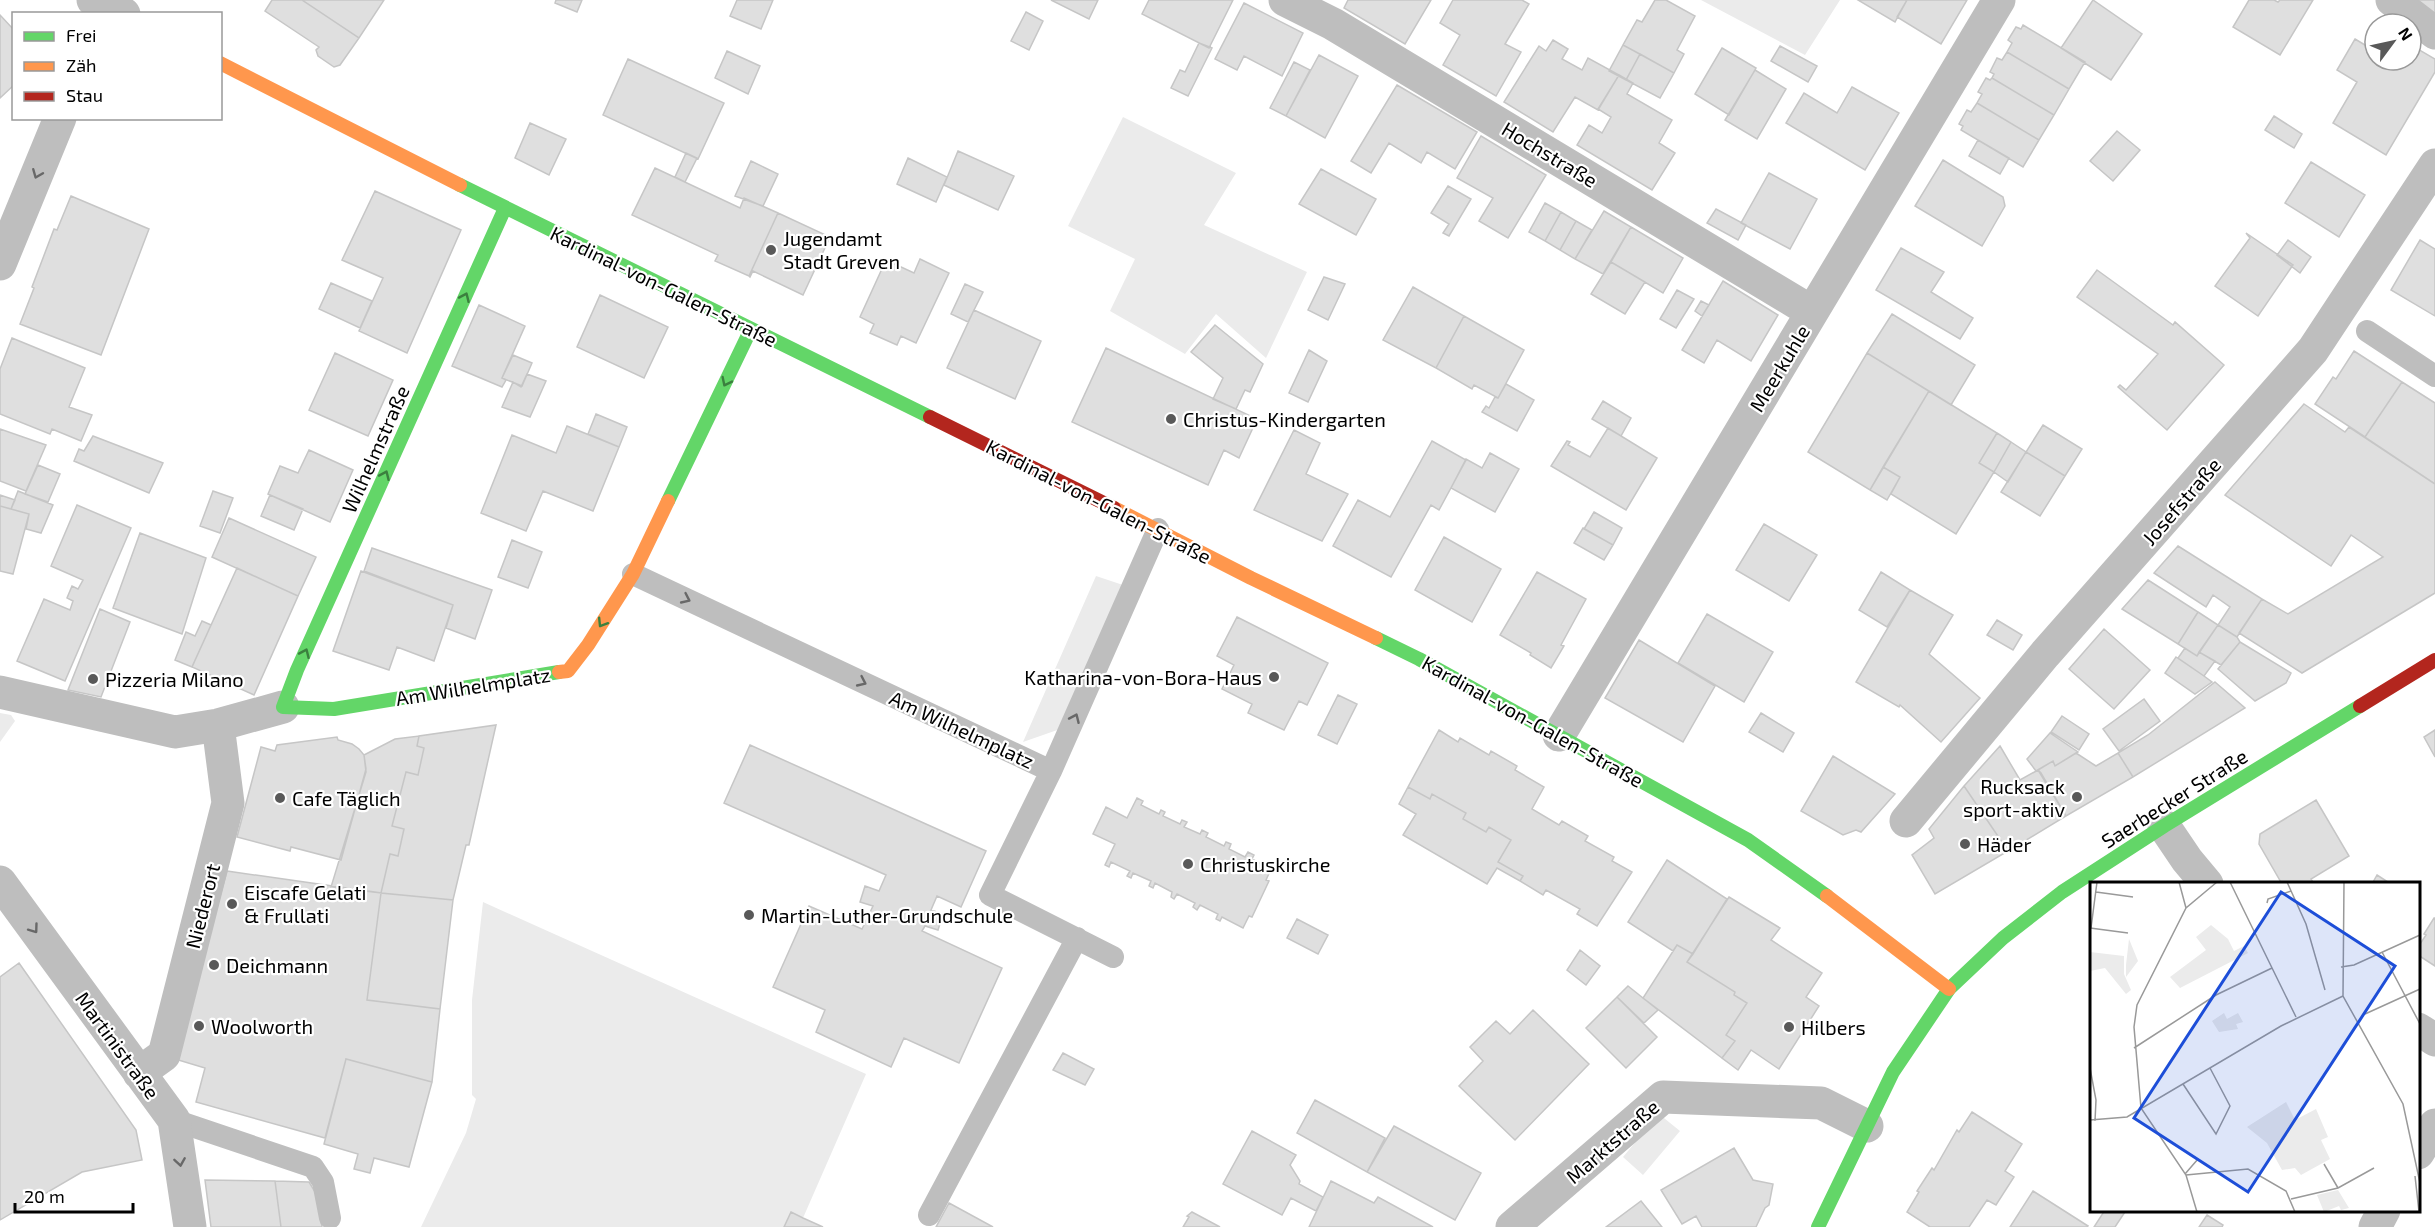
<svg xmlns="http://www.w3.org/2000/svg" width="2435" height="1227" font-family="'Exo 2',sans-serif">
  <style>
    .green { fill: #ebebeb }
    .building { fill: #dfdfdf; stroke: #c6c6c6; stroke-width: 1.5 }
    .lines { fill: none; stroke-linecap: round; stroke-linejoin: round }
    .lane { stroke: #bebebe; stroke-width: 22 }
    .street { stroke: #bebebe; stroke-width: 33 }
    .fast { stroke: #63d668; stroke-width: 14 }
    .slow { stroke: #ff974d; stroke-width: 14 }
    .jam { stroke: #b3261e; stroke-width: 14 }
    .oneway { stroke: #686868 }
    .oneway2 { stroke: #3b803e }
    .poi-dot { fill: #595959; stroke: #fff; stroke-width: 2 }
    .labels { text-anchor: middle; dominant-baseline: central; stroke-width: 4.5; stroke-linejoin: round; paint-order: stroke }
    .street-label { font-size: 20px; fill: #000; stroke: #fff }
    .poi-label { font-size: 20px; fill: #000; stroke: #fff; text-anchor: start }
    .inset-road { fill: none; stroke: #999; stroke-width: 1.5 }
    .view { fill: #1d4ed8; fill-opacity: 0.15; stroke: #1d4ed8; stroke-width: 3 }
    .inset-edge { fill: none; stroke: #000; stroke-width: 3 }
  </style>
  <rect width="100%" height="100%" fill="#fff"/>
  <path class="green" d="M1701,0H1840L1805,55Z
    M1123,117L1236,173L1204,225L1307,272L1266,358L1216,314L1185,354L1110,311L1135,259L1068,226Z
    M1096,576L1126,586L1063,728L1023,742Z
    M0,713L11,715L15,721L0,742Z
    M483,902L866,1074L803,1218L791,1212L784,1227H421L466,1133L476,1099L472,1095V1000Z
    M1659,1114L1680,1131L1643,1175L1623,1157Z"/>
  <path class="building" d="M272,0H302L359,38L340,65L334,67L318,56L316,50L319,47L265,11Z
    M302,0H384L359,38Z
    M556,0H582L577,12L555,3Z
    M737,0H773L761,29L730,16Z
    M1051,0H1098L1089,19Z
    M1149,0H1233L1209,48L1142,14Z
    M1348,0H1431L1405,44L1344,8Z
    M1453,0H1522L1529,4L1505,44L1521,52L1496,96L1443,65L1460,35L1440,23Z
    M1655,0H1666L1695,16L1677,50L1684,54L1674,73L1623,45L1637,20L1642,22Z
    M1858,0H1907L1895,22Z
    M1907,0H1967L1941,44L1897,17Z
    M2093,0L2142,34L2111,80L2061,48Z
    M2249,0H2274L2278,2L2280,0H2313L2280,55L2233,27Z
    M2415,0H2435V17Z
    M1244,3L1303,33L1282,76L1244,56L1237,70L1215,59Z
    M1026,12L1043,21L1029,50L1011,41Z
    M0,15L14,30V85L0,98Z
    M2023,25L2085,62L2069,89L2007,52L2012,43L2008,40L2016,27L2021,29Z
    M2355,39L2375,51V60H2411V45L2435,59V72L2386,155L2333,123L2357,82L2337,70Z
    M1553,40L1568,49L1562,59L1582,70L1588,58L1619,75L1598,110L1575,97L1553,132L1504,102L1539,46L1546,51Z
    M1199,43L1212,48L1188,96L1171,88L1180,70L1185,72Z
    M1623,45L1640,54L1626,80L1609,71Z
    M1780,46L1817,66L1808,82L1771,61Z
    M1722,48L1756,68L1729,115L1695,94Z
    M727,51L760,66L748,94L715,78Z
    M2007,52L2069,89L2054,115L1992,78L1994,74L1990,72L1997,58L2002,60Z
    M1640,54L1674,73L1660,98L1626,80Z
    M1319,55L1358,76L1325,138L1286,116Z
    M628,59L724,103L698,159L603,115Z
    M1294,62L1310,70L1286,116L1270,108Z
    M1755,70L1786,89L1757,139L1725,120Z
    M1619,75L1633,83L1627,94L1672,120L1659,143L1675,153L1652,190L1577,145L1589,125L1602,133L1611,117L1598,109Z
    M1986,78L1990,80L1992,78L2054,115L2039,140L1977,103L1982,94L1978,92Z
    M1397,85L1477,132L1455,169L1427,152L1421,163L1389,143L1371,173L1351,161Z
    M1852,87L1899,113L1865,170L1786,123L1804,93L1837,113Z
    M1977,103L2039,140L2023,167L1961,130L1963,126L1959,124L1967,110L1971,112Z
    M2274,116L2302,134L2294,148L2265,130Z
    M530,123L566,139L549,175L515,158Z
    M2117,131L2140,150L2113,181L2090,161Z
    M1481,136L1546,175L1508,238L1479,221L1493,198L1457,178Z
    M1978,140L2009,158L2000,174L1969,156Z
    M958,151L1014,176L998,210L944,185Z
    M686,153L697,158L685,182L675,177Z
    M908,158L947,177L936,202L897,184Z
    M1943,160L2003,197L2005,206L1982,246L1915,206Z
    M751,161L778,174L763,206L735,196Z
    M2311,162L2365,195L2339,237L2285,203Z
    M655,168L740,208L744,198L778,213L749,276L715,261L718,255L632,215Z
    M1321,169L1376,199L1356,235L1299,204Z
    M1769,173L1817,199L1790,249L1741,223Z
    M1448,186L1471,199L1449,236L1443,233L1449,224L1431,213Z
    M375,191L461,230L407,353L359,331L383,278L342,260Z
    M71,196L149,229L101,355L20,324L34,288L32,287L54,229L57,230Z
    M1545,203L1561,212L1545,241L1529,232Z
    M1716,209L1746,225L1738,240L1707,223Z
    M1604,211L1631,227L1603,274L1575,259Z
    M1561,212L1576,221L1560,250L1545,241Z
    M778,213L830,237L803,295L753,271L750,277L749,276Z
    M1576,221L1592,230L1575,259L1560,250Z
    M1631,227L1683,258L1663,293L1611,262Z
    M2246,233L2293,265L2258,316L2215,286L2250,238Z
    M2288,240L2311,257L2300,273L2277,255Z
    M2420,240L2435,249V316L2391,290Z
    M1901,248L1944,272L1931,292L1973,318L1960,339L1876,290Z
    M920,259L949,273L916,343L901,336L897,345L870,333L874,324L860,317L886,260L914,273Z
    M1611,262L1645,282L1625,314L1591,294Z
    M2097,270L2173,325L2175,322L2224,365L2167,430L2118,387L2120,385L2126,390L2158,354L2077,297Z
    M1324,277L1345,284L1328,320L1308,310Z
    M1723,281L1778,315L1751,361L1717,340L1704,363L1682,350Z
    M331,283L372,301L360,328L319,309Z
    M965,284L983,292L968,322L951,314Z
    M1413,287L1464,316L1436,368L1383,340Z
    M1677,290L1694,299L1676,328L1660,319Z
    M600,295L668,327L644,378L577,347Z
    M1701,301L1709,305L1702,316L1695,311Z
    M479,305L525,326L502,378L506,380L502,387L452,366Z
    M974,310L1041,341L1015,399L947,368Z
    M1892,314L1975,365L1951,405L1867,353Z
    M1464,316L1524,350L1498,398L1474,385L1472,389L1436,368Z
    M1215,325L1263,364L1250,392L1245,390L1236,409L1213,399L1223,378L1191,352Z
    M12,338L85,368L69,407L92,415L81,441L52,429L50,434L0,414V369Z
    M1106,348L1257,419L1239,458L1224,450L1208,485L1072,422Z
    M1309,350L1327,361L1308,402L1289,393Z
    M2354,351L2402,382L2365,437L2315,404L2333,377L2336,379Z
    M335,353L393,380L368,436L309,410Z
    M1867,353L1929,391L1870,490L1808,452Z
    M513,355L532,363L522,386L502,378Z
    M527,374L546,381L530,417L502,407L513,382L521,387Z
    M2402,382L2435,403V484L2365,437Z
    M1506,384L1534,400L1517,431L1482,412L1486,406L1489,408L1495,397L1498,398Z
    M1929,391L1997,433L1979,463L1994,472L1956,534L1891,494L1900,477L1883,467Z
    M1603,401L1631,418L1621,436L1592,419Z
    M2304,404L2345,432L2349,427L2435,484V593L2302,673L2239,633L2262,599L2288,614L2383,557L2351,535L2331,566L2225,495Z
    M596,414L627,427L619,447L588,434Z
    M2043,425L2082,449L2065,476L2026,452Z
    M567,426L619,447L593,511L543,491L526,531L481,513L512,435L556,453Z
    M1608,428L1657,458L1626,510L1551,466L1567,441L1570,442L1568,445L1590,457Z
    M0,429L46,445L26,491L0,481Z
    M1294,430L1320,443L1306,474L1348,494L1322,541L1254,510Z
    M1997,433L2011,442L1994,472L1979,463Z
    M93,436L163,463L149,493L74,461L79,449L84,451Z
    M1432,441L1466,460L1439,510L1431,505L1391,577L1333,546L1358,500L1390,517Z
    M2011,442L2026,452L2008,482L1994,472Z
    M309,450L353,470L330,522L268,494L280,466L298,473Z
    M2026,452L2065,476L2040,516L2001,492Z
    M1490,453L1519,469L1495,512L1451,488L1466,459L1482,468Z
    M38,465L60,474L48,502L25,494Z
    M1883,467L1900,477L1887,500L1870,490Z
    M18,491L53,505L41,533L26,529L29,514L11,509Z
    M213,491L233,498L220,533L200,526Z
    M0,495L15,500L11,509L0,506Z
    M270,495L303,509L294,530L261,516Z
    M77,505L131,528L65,681L17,661L44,599L70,610L73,601L67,598L72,586L78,589L83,580L51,566Z
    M0,506L29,514L13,574L0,571Z
    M1594,512L1622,528L1613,545L1584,529Z
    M229,518L316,557L298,596L212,557Z
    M1764,524L1817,555L1789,601L1736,570Z
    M1583,528L1613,545L1604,560L1574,543Z
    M140,533L206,558L182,634L113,608Z
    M1444,537L1501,569L1472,622L1415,590Z
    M512,540L542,552L528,588L498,577Z
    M2178,546L2262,599L2237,637L2218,625L2230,607L2213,595L2206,607L2154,573Z
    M372,548L492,590L475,639L446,628L453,605L364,571Z
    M237,568L298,596L254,695L192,667Z
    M361,571L453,605L434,661L397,647L389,670L333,651Z
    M1537,572L1586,599L1561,645L1564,646L1551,668L1530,655L1531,653L1500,635Z
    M1881,572L1910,590L1887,627L1859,610Z
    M2148,580L2198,612L2178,644L2122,609Z
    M1910,590L1953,615L1929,654L1980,698L1941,742L1900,705L1899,707L1856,682Z
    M100,609L130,622L101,697L68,690Z
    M2198,612L2218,625L2197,656L2178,644Z
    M1707,614L1773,652L1744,702L1678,663Z
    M1237,617L1328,663L1307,705L1299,701L1284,730L1248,713L1252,704L1222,689L1234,665L1217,656Z
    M1997,620L2022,635L2013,650L1987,635Z
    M202,621L211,625L192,667L175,660L186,632L195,636Z
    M2218,625L2237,637L2240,642L2221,665L2199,652Z
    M2104,629L2150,670L2114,709L2069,669Z
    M1639,640L1715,686L1683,742L1605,698Z
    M2240,642L2291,673L2286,683L2255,701L2218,669Z
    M2185,648L2197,656L2199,652L2215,661L2204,676L2178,658Z
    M2176,657L2204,676L2212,682L2195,694L2165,673Z
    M2215,682L2245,708L2133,777L2118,753L2148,735Z
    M1338,695L1357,704L1337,744L1318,735Z
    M2144,699L2160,721L2119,751L2103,729Z
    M1761,713L1794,733L1783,752L1749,732Z
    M2062,716L2089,734L2079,750L2051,732Z
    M496,725L469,845H466L453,900L381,893L390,854L398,856L404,829L392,826L406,772L418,775L424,748L417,746L419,736Z
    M1439,730L1458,742L1460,738L1489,755L1491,751L1517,766L1515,770L1544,787L1532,809L1559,825L1562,821L1588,836L1585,841L1614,857L1612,861L1632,872L1597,926L1577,914L1580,909L1546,890L1543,895L1520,881L1523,876L1498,862L1511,840L1489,827L1486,832L1463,819L1466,813L1432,794L1430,799L1408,787Z
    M2435,730V757L2424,737Z
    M2050,733L2078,752L2055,766L2053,761L2036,771L2027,759Z
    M419,736L417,746L424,748L418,775L406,772L392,826L404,829L398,856L390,854L381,893L331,887L366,772L364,755L395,739Z
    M337,737L338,740L352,744L359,749L364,755L366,769L341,860L291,847L290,851L237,837L261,747L275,751L277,745Z
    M750,745L986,851L961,907L937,896L931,910L943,914L938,930L925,926L922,931L1002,968L959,1063L904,1038L891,1067L816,1032L825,1010L773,987L809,906L862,929L873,906L860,902L865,886L879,891L886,875L724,803Z
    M2000,746L2020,780L2038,770L2041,773L2066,816L2008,851L1964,786Z
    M2076,753L2096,766L2118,753L2133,777L2066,816L2038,770L2053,761L2055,766Z
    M1833,756L1895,794L1861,832L1856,830L1843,835L1801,811Z
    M1964,786L2008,851L1935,894L1912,855L1934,838L1929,829Z
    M1408,787L1430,799L1432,794L1466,813L1463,819L1486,832L1489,827L1511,840L1498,862L1523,876L1520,881L1497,868L1487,884L1403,835L1416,814L1399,804Z
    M1137,798L1143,801L1141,805L1159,814L1161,810L1165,812L1163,816L1180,824L1182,820L1187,822L1184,827L1200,834L1202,830L1208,833L1206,837L1224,846L1226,842L1231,844L1229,849L1245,857L1248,852L1254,855L1252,859L1271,869L1266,880L1269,881L1252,917L1249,916L1243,928L1222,917L1220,921L1216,919L1218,914L1200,905L1197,910L1193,907L1195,903L1177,894L1174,899L1171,897L1172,892L1155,883L1153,888L1149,886L1151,881L1133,873L1131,878L1127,876L1130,871L1111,862L1109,867L1105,865L1115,844L1093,834L1106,807L1127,818Z
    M2316,800L2349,856L2311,879L2314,884H2282L2259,844L2260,834Z
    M1667,860L1727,899L1693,954L1677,945L1673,951L1628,922Z
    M227,871L381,893L367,1000L440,1009L432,1082L346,1059L325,1138L196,1102L205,1068L175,1059Z
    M2377,875L2391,884H2372Z
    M381,893L453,900L440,1009L367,1000Z
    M1729,897L1780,928L1771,940L1822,973L1806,997L1819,1006L1779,1069L1751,1050L1738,1070L1722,1058L1735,1041L1726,1035L1747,1003L1734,995L1735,992L1687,962Z
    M2434,918H2435V966L2418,955V947L2426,935L2424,934Z
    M1297,919L1328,935L1318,954L1287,938Z
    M1677,945L1693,954L1687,962L1735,992L1734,995L1747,1003L1726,1035L1735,1041L1722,1058L1643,998Z
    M1580,950L1600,966L1586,985L1567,970Z
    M19,963L136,1130L142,1160L82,1172L0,1220V977Z
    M1628,986L1658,1010L1644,1023L1617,997Z
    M1617,997L1657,1037L1626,1068L1586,1028Z
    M1533,1010L1589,1064L1515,1140L1459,1086L1483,1061L1470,1047L1496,1021L1510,1034Z
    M1063,1053L1094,1069L1085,1085L1053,1070Z
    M346,1059L432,1082L409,1167L374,1158L370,1173L354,1169L358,1154L324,1144Z
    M1315,1100L1385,1138L1367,1172L1297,1133Z
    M1972,1112L2022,1144L2005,1171L2014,1177L1996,1205L1987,1200L1969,1227H1930L1907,1212L1919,1192L1917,1191L1932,1168L1934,1170L1957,1130L1959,1132Z
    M1394,1126L1481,1173L1455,1220L1367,1172Z
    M1252,1131L1296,1155L1290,1165L1300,1181L1299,1184L1323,1197L1316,1211L1291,1198L1282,1215L1223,1184Z
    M1734,1148L1753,1180L1773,1184L1769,1205L1765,1208L1756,1227H1702L1696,1216L1682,1224L1661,1190Z
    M205,1180L275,1181L281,1227H211Z
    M275,1181L309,1182L317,1195L322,1227H281Z
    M1331,1181L1374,1203L1378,1197L1433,1227H1309Z
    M2033,1191L2088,1226L2087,1227H2010Z
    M1641,1201L1662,1227H1606Z
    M949,1203L993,1227H936Z
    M2105,1210H2122L2125,1212L2115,1227H2094Z
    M791,1212L803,1218L823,1227H784Z
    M1192,1212L1220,1227H1183L1189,1217L1187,1216Z
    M2207,1215L2223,1225L2222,1227H2199Z"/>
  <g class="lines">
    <path class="lane" d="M2367,331L2435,376
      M633,574L1051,771
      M1113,957L990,895L1051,771L1158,529
      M174,1120L313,1167L323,1182L330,1218
      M929,1215L1077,938"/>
    <path class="street" d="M93,0L124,14
      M1285,0L1333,24L1812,312
      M2392,0L2435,33
      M0,264L60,118
      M0,692L175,732L218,725L283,707
      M1559,735L1999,0
      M1906,821L2045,654L2313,350L2435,165
      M2164,826L2187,860L2207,884
      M0,882L174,1120L190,1227
      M2418,1029L2435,1040
      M139,1073L164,1055L228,803L218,725
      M2418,1153L2435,1125
      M1512,1227L1663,1097L1821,1103L1867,1126
      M2375,1227L2384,1210"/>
    <path class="fast" d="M460,185L930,417
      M505,208L297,670L283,707L334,709L559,672
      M668,501L751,329
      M1376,638L1419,659L1748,840L1827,896
      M1818,1227L1893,1072L1949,989L2003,938L2062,892L2164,826L2360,706"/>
    <path class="slow" d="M220,63L460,185
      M1114,508L1251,578L1376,638
      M559,672L568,671L588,645L633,574L668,501
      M1827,896L1949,989"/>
    <path class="jam" d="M930,417L1114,508
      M2360,706L2435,660"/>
  </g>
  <defs><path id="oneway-chevron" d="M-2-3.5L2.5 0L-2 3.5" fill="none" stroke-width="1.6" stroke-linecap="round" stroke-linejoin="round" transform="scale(1.5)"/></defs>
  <g class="oneway">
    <use href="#oneway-chevron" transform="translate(37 174) rotate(112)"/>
    <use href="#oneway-chevron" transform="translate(686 599) rotate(25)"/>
    <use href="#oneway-chevron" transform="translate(862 682) rotate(25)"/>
    <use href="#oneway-chevron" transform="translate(1075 718) rotate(-66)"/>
    <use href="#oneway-chevron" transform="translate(34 929) rotate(54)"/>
    <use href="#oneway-chevron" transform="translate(180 1162) rotate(81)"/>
  </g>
  <g class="oneway2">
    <use href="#oneway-chevron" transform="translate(465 297) rotate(-66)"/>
    <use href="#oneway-chevron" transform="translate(726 382) rotate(116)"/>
    <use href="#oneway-chevron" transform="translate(385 475) rotate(-66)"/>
    <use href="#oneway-chevron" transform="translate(602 623) rotate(122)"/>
    <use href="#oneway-chevron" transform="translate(305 653) rotate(-66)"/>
  </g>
  <g class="poi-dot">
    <circle cx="771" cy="250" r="6"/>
    <circle cx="1171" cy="419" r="6"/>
    <circle cx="1274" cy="677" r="6"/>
    <circle cx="93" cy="679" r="6"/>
    <circle cx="2077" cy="797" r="6"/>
    <circle cx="280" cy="798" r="6"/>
    <circle cx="1965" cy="844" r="6"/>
    <circle cx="1188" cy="864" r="6"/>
    <circle cx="232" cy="904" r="6"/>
    <circle cx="749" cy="915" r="6"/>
    <circle cx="214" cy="965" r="6"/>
    <circle cx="199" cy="1026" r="6"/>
    <circle cx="1789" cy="1027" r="6"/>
  </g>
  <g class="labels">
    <g class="street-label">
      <text transform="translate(1550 154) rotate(31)">Hochstraße</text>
      <text transform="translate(664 286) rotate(26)">Kardinal-von-Galen-Straße</text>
      <text transform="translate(1779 368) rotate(-59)">Meerkuhle</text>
      <text transform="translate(375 449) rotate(-66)">Wilhelmstraße</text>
      <text transform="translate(1099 501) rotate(27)">Kardinal-von-Galen-Straße</text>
      <text transform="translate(2181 501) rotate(-49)">Josefstraße</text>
      <text transform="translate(473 686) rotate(-9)">Am Wilhelmplatz</text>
      <text transform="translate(1533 721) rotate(29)">Kardinal-von-Galen-Straße</text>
      <text transform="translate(962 729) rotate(25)">Am Wilhelmplatz</text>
      <text transform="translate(2174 798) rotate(-32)">Saerbecker Straße</text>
      <text transform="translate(202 906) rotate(-76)">Niederort</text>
      <text transform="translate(118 1045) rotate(54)">Martinistraße</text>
      <text transform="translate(1612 1141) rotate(-41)">Marktstraße</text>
    </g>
    <g class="poi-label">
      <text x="783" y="238">Jugendamt<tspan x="783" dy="23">Stadt Greven</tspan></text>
      <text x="1183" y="419">Christus-Kindergarten</text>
      <text x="1262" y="677" text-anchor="end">Katharina-von-Bora-Haus</text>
      <text x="105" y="679">Pizzeria Milano</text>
      <text x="2065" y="786" text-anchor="end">Rucksack<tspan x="2065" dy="23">sport-aktiv</tspan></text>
      <text x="292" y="798">Cafe Täglich</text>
      <text x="1977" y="844">Häder</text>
      <text x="1200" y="864">Christuskirche</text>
      <text x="244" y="892">Eiscafe Gelati<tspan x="244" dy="23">&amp; Frullati</tspan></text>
      <text x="761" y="915">Martin-Luther-Grundschule</text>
      <text x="226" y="965">Deichmann</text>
      <text x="211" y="1026">Woolworth</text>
      <text x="1801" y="1027">Hilbers</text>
    </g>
  </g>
  <g transform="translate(2090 882)">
    <rect width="330" height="330" fill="#fff"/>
    <path d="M121,43L138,57L144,69L154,64L158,71L90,106L80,95L116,68L106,55ZM39,57L48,79L36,95V83ZM0,70L34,74V92L41,108L36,112L15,86L0,89ZM134,131L137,137L148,131L153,140L146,142L148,147L129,150L122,139ZM196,220L205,238L226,227L238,255L231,258L240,277L211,293L205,286L192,288L177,261L157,245ZM248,308L259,326L251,328L249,324L234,330L227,313Z" fill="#ebebeb"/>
    <path class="inset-road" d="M89,0L96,26M140,0L206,135M197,0L216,42L235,108M254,0L253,114L313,222L330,301M6,10L43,15M177,21L178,17L201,9M0,46L38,51M1,46L7,0M292,70L330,142M251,85L264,83L330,53M275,132L330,107M44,166L126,113L182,86M0,186L6,218L5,239M93,202L126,252L140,224L120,186M0,238L37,235L191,144L253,114M234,282L248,306M95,292L108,277M96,293L158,287L196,309L205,330M325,294L329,330M201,317L248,306L284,286M107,330L96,293L51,226L44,145L47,123L96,26L127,0"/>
    <path class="view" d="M191,10L305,84L158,310L44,236Z"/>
    <rect width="330" height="330" class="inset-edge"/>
  </g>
  <rect x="12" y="12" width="210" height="108" fill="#ffffff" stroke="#999999" stroke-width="1.5"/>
  <rect x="24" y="32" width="30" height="9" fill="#63d668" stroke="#999999" stroke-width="1.5"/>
  <text x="66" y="42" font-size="18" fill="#000000">Frei</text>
  <rect x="24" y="62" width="30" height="9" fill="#ff974d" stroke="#999999" stroke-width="1.5"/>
  <text x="66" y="72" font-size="18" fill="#000000">Zäh</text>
  <rect x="24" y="92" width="30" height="9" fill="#b3261e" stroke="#999999" stroke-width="1.5"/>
  <text x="66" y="102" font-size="18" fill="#000000">Stau</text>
  <g transform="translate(2393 42) rotate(57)"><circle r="28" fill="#ffffff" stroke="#999999" stroke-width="1.5"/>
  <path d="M0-4.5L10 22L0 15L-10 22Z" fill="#595959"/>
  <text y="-9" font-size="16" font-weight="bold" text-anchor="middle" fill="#000000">N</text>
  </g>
  <path d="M15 1203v9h118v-9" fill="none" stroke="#000000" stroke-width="3"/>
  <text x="24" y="1203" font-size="18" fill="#000000" stroke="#ffffff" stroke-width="4.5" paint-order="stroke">20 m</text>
</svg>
